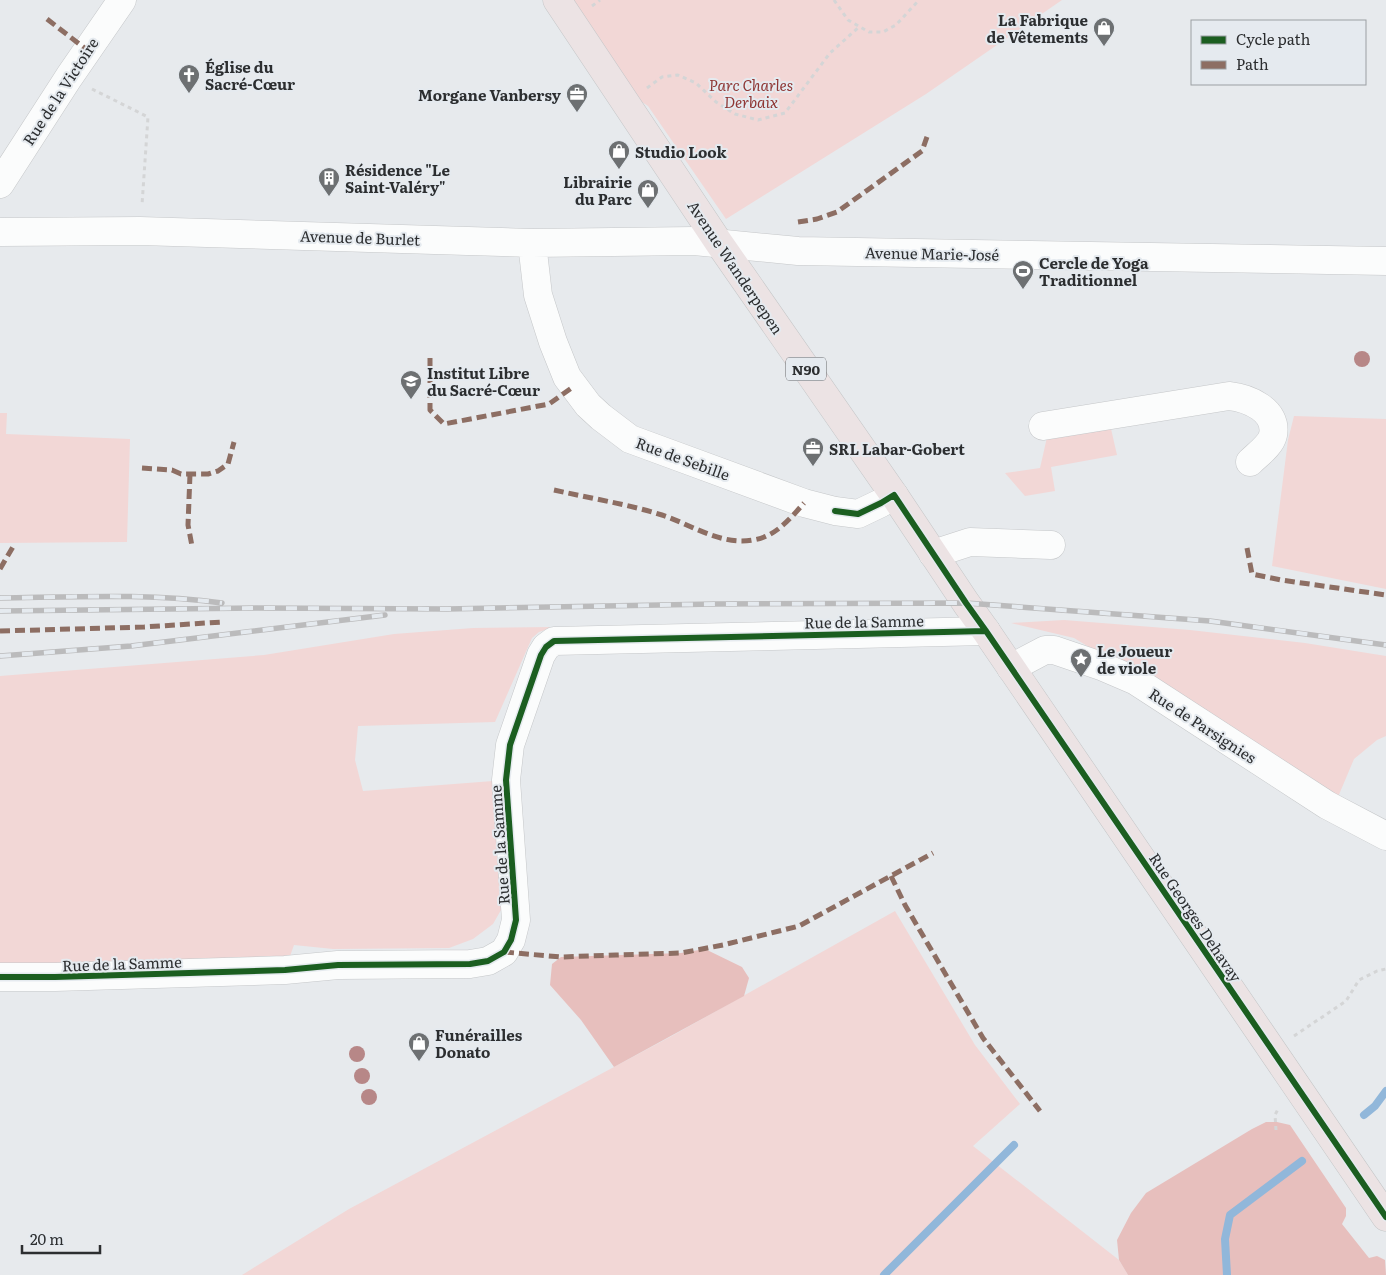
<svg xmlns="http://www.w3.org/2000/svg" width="1386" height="1275" font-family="Literata,serif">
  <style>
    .green { fill: #f2d7d6 }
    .forest { fill: #e7bfbd }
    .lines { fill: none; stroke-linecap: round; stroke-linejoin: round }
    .stream { stroke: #91b7da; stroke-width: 8 }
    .minor-casing { stroke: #c5c7c9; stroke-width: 29 }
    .major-casing { stroke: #c4c6c7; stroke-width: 29 }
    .path { stroke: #d4d5d6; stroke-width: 3; stroke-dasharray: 4 4; stroke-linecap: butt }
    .minor { stroke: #fbfcfc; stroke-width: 28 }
    .major { stroke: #ece3e4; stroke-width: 28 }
    .rail-casing { stroke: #bbbbbc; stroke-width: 5.5 }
    .rail { stroke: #e5eaef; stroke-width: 4; stroke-dasharray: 11; stroke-linecap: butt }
    .quiet { stroke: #8d6e63; stroke-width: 5; stroke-dasharray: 10 5; stroke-linecap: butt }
    .cycleway-casing { stroke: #e5eaef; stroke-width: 9 }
    .cycleway { stroke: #1b5e20; stroke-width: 6 }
    .tree { fill: #b78787 }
    .labels { text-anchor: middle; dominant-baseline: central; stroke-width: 4; stroke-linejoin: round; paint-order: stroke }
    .shield { fill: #e5eaef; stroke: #646669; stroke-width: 1 }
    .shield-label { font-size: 14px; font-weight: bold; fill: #2c2e30 }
    .poi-label { font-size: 15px; font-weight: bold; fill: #2c2e30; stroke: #e5eaef; text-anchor: start }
    .park-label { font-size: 15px; font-style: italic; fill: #8f3634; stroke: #e5eaef }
    .street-label { font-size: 15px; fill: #2c2e30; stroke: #e5eaef }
  </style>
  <rect width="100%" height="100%" fill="#e7eaed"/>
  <path class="green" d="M570,0H1062L926,94L726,219L648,106L642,102L631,88Z
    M0,413H7L6,434L130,439L127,542L0,543Z
    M1294,416L1386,419V589L1272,566L1288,440Z
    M1109,420L1117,455L1051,467L1055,491L1025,496L1005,473L1040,468L1048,433Z
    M1064,620L1190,630L1305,643L1386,656V736L1377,740L1354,759L1338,797L1074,638L1011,623Z
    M554,627L539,632L532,638L495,722L358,726L355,760L363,791L493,781L501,910L493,924L473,939L449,948L333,949L294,945L285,970L0,976V676L264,655L394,634L473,628Z
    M895,911L975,1045L1020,1104L973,1146L1119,1260L1128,1275H242L349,1209L670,1037Z"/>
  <path class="forest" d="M705,949L742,967L749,978L744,996L614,1067L581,1020L550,985L552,964L561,957L681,953Z
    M1266,1122H1277L1290,1125L1346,1208V1216L1342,1224L1369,1258L1377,1256L1385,1260L1386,1275H1128L1119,1260L1117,1240L1131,1213L1146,1193L1252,1129Z"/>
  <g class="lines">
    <path class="stream" d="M1364,1115L1375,1106L1386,1091
      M884,1275L1014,1145
      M1227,1275L1225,1239L1230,1215L1302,1161"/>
    <g class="minor-casing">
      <path id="minor" d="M0,184L69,77L122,0
        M0,232L140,231L532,243L694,241L798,251L1386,261
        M532,243L538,295L553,342L567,377L588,405L601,417L630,439L804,503L835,511L858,514L881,503L894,495
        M1043,426L1229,396C1248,398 1278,410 1273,435C1271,445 1257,455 1250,462
        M933,554L970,542L1051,545
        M1011,668L1045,650H1054L1101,666L1136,681L1327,805L1386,836
        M0,977H55L285,970L338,965L470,964L488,961L504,952L511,940L516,920L506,780L510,745L541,655L546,647L554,641L986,631"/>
    </g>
    <g class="major-casing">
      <path id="major" d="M557,0L719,243L894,495L966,603L986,631L1386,1217"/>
    </g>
    <path class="path" d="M834,0L848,20L869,32H883L896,25L919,0
      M592,6L600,0
      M647,88L662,77L678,75L696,83L716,102L735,114L758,120L785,113L830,53L859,27
      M92,89L148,117L142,205
      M1294,1036L1346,1001L1359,980L1377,971L1386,969
      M1276,1130L1275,1115L1279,1107"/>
    <use href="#minor" class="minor"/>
    <use href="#major" class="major"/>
    <g class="rail-casing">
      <path id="rail" d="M0,598C74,597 149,593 222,603
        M0,611L257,608L447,609L715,604L966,603L1210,621L1386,645
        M0,656L131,646L385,615"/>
    </g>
    <use href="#rail" class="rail"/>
    <path class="quiet" d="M47,19L87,50
      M798,222L817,219L837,212L922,151L928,134
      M430,358V410L444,424L549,404L573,387
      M142,468L172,470L181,474H208L218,471L228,464L234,442
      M190,474L188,525L192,546
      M554,490C589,498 627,504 662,515C690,524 721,546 753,540C775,537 790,519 804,503
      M1247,548L1252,574L1281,580L1386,595
      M0,569L14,545
      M0,631L144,627L222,622
      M891,876L905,905L983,1038L1040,1111
      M504,952L561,957L616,955L681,953L723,945L799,926L933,853"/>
    <g class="cycleway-casing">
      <path id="cycleway" d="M835,511L858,514L881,503L894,495L966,603L986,631L1386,1217
        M0,977H55L285,970L338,965L470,964L488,961L504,952L511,940L516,920L506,780L510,745L541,655L546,647L554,641L986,631"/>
    </g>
    <use href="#cycleway" class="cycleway"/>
  </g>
  <g class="tree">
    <circle cx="1362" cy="359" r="8"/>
    <circle cx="357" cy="1054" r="8"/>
    <circle cx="362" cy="1076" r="8"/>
    <circle cx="369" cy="1097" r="8"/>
  </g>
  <defs>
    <g id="shop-pin" transform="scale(1.125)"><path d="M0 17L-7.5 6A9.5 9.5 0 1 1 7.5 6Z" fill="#6d7072" stroke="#e5eaef"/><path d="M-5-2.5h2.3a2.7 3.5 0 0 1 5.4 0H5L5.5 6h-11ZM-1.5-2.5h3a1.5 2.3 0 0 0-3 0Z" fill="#fff"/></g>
    <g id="church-pin" transform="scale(1.125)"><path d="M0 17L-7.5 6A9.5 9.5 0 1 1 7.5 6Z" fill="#6d7072" stroke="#e5eaef"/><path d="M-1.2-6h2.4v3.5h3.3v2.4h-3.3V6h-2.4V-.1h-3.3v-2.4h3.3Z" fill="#fff"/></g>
    <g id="office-pin" transform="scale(1.125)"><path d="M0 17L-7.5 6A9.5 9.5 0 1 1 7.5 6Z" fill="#6d7072" stroke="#e5eaef"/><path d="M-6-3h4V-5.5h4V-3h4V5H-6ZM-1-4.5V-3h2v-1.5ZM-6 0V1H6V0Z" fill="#fff"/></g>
    <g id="building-pin" transform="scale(1.125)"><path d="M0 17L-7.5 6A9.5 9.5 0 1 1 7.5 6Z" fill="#6d7072" stroke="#e5eaef"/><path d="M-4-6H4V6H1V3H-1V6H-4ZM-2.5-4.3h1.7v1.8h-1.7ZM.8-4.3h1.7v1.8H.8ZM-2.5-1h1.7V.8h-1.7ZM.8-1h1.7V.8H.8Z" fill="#fff"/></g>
    <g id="stadium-pin" transform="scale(1.125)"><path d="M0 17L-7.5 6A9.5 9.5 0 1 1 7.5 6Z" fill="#6d7072" stroke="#e5eaef"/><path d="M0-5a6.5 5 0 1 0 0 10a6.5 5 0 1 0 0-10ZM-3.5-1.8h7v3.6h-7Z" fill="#fff"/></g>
    <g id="school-pin" transform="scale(1.125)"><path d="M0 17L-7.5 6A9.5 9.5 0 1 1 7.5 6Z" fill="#6d7072" stroke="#e5eaef"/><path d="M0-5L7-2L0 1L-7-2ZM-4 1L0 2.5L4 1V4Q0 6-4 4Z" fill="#fff"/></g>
    <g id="sight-pin" transform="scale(1.125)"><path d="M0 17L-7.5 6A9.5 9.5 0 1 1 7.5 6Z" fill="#6d7072" stroke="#e5eaef"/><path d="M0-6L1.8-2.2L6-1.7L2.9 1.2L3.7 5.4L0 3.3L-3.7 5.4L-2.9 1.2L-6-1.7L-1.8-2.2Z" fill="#fff"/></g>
  </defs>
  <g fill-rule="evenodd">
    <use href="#shop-pin" x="1104" y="28"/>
    <use href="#church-pin" x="189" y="75"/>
    <use href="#office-pin" x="577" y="94"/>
    <use href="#shop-pin" x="619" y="151"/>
    <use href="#building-pin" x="329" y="178"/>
    <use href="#shop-pin" x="648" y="190"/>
    <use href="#stadium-pin" x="1023" y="271"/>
    <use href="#school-pin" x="411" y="381"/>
    <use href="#office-pin" x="813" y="448"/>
    <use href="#sight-pin" x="1081" y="659"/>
    <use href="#shop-pin" x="419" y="1043"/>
  </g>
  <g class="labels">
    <rect class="shield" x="786" y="357.5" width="40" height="23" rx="4"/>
    <g class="shield-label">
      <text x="806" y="369">N90</text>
    </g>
    <g class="poi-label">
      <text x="1088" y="19" text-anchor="end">La Fabrique<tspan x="1088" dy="17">de Vêtements</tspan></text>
      <text x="205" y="66">Église du<tspan x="205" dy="17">Sacré-Cœur</tspan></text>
      <text x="561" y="94" text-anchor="end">Morgane Vanbersy</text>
      <text x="635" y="151">Studio Look</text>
      <text x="345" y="169">Résidence "Le<tspan x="345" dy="17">Saint-Valéry"</tspan></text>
      <text x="632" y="181" text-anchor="end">Librairie<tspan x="632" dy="17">du Parc</tspan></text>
      <text x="1039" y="262">Cercle de Yoga<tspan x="1039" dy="17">Traditionnel</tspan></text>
      <text x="427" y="372">Institut Libre<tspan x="427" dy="17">du Sacré-Cœur</tspan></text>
      <text x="829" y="448">SRL Labar-Gobert</text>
      <text x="1097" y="650">Le Joueur<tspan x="1097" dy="17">de viole</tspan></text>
      <text x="435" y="1034">Funérailles<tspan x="435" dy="17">Donato</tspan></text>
    </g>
    <g class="park-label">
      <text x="751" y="84">Parc Charles<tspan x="751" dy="17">Derbaix</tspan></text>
    </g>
    <g class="street-label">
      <text transform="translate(60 91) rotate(-57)">Rue de la Victoire</text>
      <text transform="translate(360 237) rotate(2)">Avenue de Burlet</text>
      <text transform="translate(932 253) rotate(1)">Avenue Marie-José</text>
      <text transform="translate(736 267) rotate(56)">Avenue Wanderpepen</text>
      <text transform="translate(683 458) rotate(20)">Rue de Sebille</text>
      <text transform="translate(864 621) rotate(-1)">Rue de la Samme</text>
      <text transform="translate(1203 725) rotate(33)">Rue de Parsignies</text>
      <text transform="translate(499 845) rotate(-94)">Rue de la Samme</text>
      <text transform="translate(1196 917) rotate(56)">Rue Georges Dehavay</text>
      <text transform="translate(122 963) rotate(-2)">Rue de la Samme</text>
    </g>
  </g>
  <rect x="1191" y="20" width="175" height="65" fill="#e5eaef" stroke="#9b9fa3"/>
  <rect x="1201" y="36" width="25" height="8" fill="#1b5e20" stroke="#9b9fa3"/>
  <text x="1236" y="45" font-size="15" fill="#2c2e30">Cycle path</text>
  <rect x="1201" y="61" width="25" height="8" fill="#8d6e63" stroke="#9b9fa3"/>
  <text x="1236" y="70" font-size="15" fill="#2c2e30">Path</text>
  <path d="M22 1245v8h78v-8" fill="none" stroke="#2c2e30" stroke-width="2.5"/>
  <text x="30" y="1245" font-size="15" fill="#2c2e30" stroke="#e5eaef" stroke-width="4" paint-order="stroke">20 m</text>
</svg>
